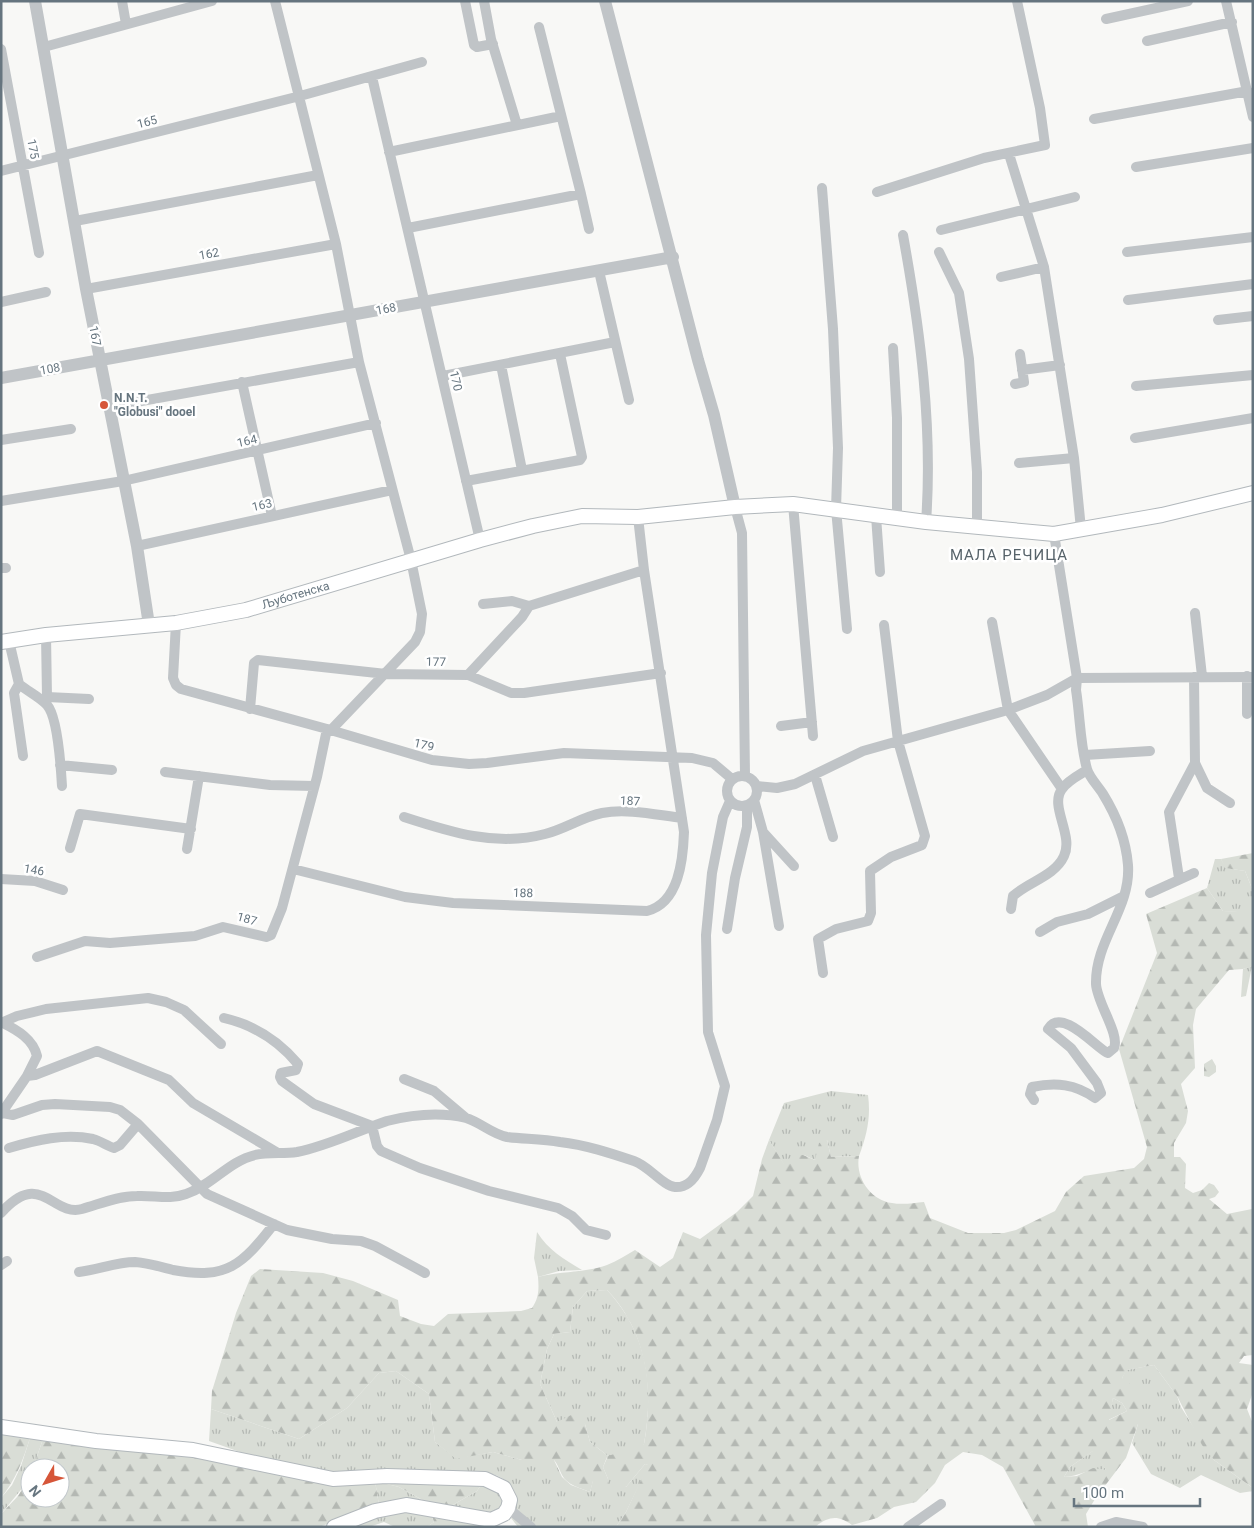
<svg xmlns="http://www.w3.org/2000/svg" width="1254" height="1528" font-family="Roboto,sans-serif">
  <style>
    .grass { fill: url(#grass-tufts) }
    .forest { fill: url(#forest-firs); fill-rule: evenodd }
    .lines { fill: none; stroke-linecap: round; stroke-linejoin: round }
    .secondary-casing { stroke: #b2b8bc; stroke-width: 16 }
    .minor { stroke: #c0c4c7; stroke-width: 10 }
    .tertiary { stroke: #c0c4c7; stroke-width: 12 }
    .secondary { stroke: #fff; stroke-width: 14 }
    .poi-dot { fill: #d65639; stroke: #fff; stroke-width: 2 }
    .labels { text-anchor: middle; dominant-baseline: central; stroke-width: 5; stroke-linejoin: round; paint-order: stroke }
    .street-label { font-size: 12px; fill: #66757f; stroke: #fff }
    .poi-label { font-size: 12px; font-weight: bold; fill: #66757f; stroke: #fff; text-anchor: start }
    .quarter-label { font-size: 15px; letter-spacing: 1px; fill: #57636a; stroke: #fff }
  </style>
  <defs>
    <pattern id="grass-tufts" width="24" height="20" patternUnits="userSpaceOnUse" patternTransform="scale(1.25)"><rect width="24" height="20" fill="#d9ddd6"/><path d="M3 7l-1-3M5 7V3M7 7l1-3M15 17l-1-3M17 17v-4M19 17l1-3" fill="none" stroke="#b4b8b3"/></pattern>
    <pattern id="forest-firs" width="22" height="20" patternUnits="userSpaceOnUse" patternTransform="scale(1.25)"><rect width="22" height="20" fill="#d9ddd6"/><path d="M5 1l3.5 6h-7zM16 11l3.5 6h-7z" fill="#b4b8b3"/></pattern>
  </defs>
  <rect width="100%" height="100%" fill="#f8f8f6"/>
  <path class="grass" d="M1215,859H1221L1226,868L1245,871L1253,891V913L1223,911L1207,888Z
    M1252,966L1246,996L1241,997L1243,969Z
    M831,1091L868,1095C871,1117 867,1135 859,1156L831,1157L827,1140L815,1160L804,1155L784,1165L769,1140L784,1103Z
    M537,1232C548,1250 564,1259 582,1270L559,1271L538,1277L534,1258Z
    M607,1290C648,1334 654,1387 644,1444L614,1469L626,1487L645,1464L649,1465L626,1512L616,1527H518L511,1518C524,1499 512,1479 492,1474L394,1470L333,1476L262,1460L209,1441L211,1409L299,1439L347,1408L379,1373L396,1371L429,1394L435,1442L456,1458L493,1452L522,1460H554L562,1477L571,1485L590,1492L593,1480L608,1479L603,1467L608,1456L590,1442L585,1424L557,1422L540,1384L547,1349L554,1334L570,1332L573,1307L587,1291Z
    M1154,1365L1177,1396L1181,1407L1214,1460L1253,1488V1491L1240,1493L1201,1475L1180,1488L1151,1474L1132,1443L1138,1424L1122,1378L1126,1370Z
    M1113,1398L1122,1403L1127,1411L1108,1420Z
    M30,1438L43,1439L33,1468H30L29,1480L1,1514V1498L12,1485L21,1466Z
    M1094,1450L1106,1470C1088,1467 1082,1476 1064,1477L1070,1467Z
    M375,1481L399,1487L428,1503L379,1505Z
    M481,1485L489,1486L502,1494L504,1504C492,1521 468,1510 451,1506L477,1491Z
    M402,1510L432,1517L434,1522L427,1527H395L384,1522L369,1527H358L356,1523Z"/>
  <path class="forest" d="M1253,853V891L1245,871L1225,868L1221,859Z
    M1207,888L1223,911L1253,912V966L1243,969L1229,970L1196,1009L1193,1025L1195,1068L1181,1084L1188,1111L1186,1123L1174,1143V1157H1180L1186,1164L1185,1188L1193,1193L1202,1190L1209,1183L1214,1185L1219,1192L1215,1197L1209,1199L1227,1214L1252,1209L1253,1213V1355L1244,1356L1239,1363L1253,1365V1392L1247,1409L1253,1424V1488L1214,1460L1202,1445L1177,1396L1154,1365L1127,1370L1122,1378L1143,1394L1138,1424L1126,1458L1095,1499L1086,1514L1088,1527H1036L1003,1467L982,1455L963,1452L945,1465L935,1483L916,1502L894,1507L877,1518L852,1525C838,1515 829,1516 815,1527H616L626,1512L648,1465L645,1464L626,1487L614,1480V1469L609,1465L607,1457L603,1467L608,1479L607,1486L600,1488L593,1481L590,1492C580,1488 567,1485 562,1475C559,1469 558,1465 554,1460H522L493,1452L456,1459L435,1442L429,1394L396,1371L379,1373L347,1408L299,1439L211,1409L212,1391L236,1313L251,1276L260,1269L323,1273L353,1281L398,1300L400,1316L421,1324L434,1326L448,1314L521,1311L532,1308C539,1298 539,1289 538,1277C561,1271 585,1273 607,1265C617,1261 626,1255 635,1250L660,1267L673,1258L683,1232L700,1239L737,1212L753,1196L762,1159L769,1140L784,1164L792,1156L803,1155L815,1160L819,1143L827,1140L831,1157L859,1156C855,1177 870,1200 892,1203C902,1205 914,1203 924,1202L930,1218L968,1233H1004L1016,1230L1055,1211L1066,1192L1084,1176L1134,1168L1144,1159L1147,1147L1119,1049L1157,953L1146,914ZM607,1290C647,1331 654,1390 644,1444L608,1456L590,1442L585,1424L571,1415L557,1422L540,1384L547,1349L554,1334L570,1332L573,1307L587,1291ZM1113,1398L1122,1403L1127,1411L1109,1420ZM1093,1451L1106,1470L1093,1468L1077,1476L1064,1477L1070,1467Z
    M1212,1059L1216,1066V1072L1209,1077L1204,1076V1064Z
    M1,1432L30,1438C23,1460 16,1479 1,1498Z
    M43,1439L208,1458L331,1485H351L375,1481L481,1485L477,1491L451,1506L428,1503L399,1487L375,1481L379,1505L319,1527H1V1514L18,1496L30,1477V1498H60V1468H33Z
    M432,1516L489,1527H427L434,1522Z"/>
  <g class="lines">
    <g class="secondary-casing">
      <g id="secondary">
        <path id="s1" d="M1,642L46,635L176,623L246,610L480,540L533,526L582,516L638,517L735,507L793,504L926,522L1054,534L1162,515L1253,493"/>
        <path d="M1,1427L96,1441L193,1450L333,1479L387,1476L485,1479L504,1488L510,1500L508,1508L504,1514L491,1520L406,1505L375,1511L334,1527"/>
      </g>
    </g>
    <path class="minor" d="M122,1L126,24
      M275,1L336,244L359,362L411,560L422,614L420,632L415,642L331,730
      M465,1L474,45L477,47L493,44
      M484,1L491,39L517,125
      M1226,1L1253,117
      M1106,19L1188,1
      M539,27L581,194
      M1147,41L1232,22
      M44,47L212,1
      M1,49L39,253
      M372,77L480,540
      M1094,119L1248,91
      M389,152L561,116
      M1009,154L1044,267L1074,458L1081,529
      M1136,167L1253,148
      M1,171L300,96L422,62
      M822,188L833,329L838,448L836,509L847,629
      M877,192L984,158L1045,145L1040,108L1017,1
      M75,221L318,175
      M408,228L581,194L589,229
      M941,230L1075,197
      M903,235C920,329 933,427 926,522
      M939,252L959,293L969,359L977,472V526
      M1127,252L1253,237
      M599,271L629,400
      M1001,277L1044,267
      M86,289L336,244
      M1128,300L1253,284
      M1,302L46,292
      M1218,320L1253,316
      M893,348L897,418V518
      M501,365L522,470
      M1022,370L1060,365
      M443,376L615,342
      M242,382L272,516
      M1015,384L1024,382L1020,354
      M1136,386L1253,375
      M108,407L359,362
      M1135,438L1253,418
      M1,440L71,429
      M1019,463L1074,458
      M466,481L580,460L582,457L560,354
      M1,501L123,481L376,423
      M793,504L813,736
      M735,507L742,533L745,776
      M876,516L880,572
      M137,546L392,490
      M1,568H6
      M483,604L512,601L529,606L644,570
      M1195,613L1202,676
      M992,622L1008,710L1062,789
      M176,623L173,678L176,685L181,689L327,729L432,760L469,764L487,763L564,753L692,758L713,763L732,779
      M46,635L47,697L89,699
      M9,641L19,684L14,693L23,756
      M468,675L522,617L529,606
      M19,684C27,691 40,697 47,705C58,717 61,769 62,786
      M250,709L254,663L258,660L386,674L468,675L511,693H524L661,673
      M1247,714V676
      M781,726L812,722
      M1085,755L1150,751
      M1195,763L1207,788L1230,803
      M60,765L112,770
      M165,772L270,785L314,786
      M815,775L833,837
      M727 791a15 15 0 1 1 30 0a15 15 0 1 1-30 0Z
      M757,786L777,788L795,784L863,751L1008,710L1047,695L1077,678L1253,677
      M754,800L763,832L779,926
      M404,817C450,832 496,847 545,834C565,829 582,817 602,813C627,808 657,815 682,818
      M763,832L794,866
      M70,848L80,814L191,829
      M187,849L199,776
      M293,869L405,897L453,903L647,911C679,903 683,860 684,832L644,570L638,517
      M1179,878L1169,812L1195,763L1194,677
      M1,879L35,881L63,890
      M1150,893L1194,873
      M1011,909L1013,896C1028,882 1055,876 1064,856C1074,835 1049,806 1062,789C1067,781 1079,775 1087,770
      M727,929L735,878L747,827V806
      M1040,932L1057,922L1088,914L1124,896
      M37,957L85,941L110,943L195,936L223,927L266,937L271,935L282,908L317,777L327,729
      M823,973L818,939L836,929L868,921L871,913L870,871L891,857L922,845L925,836L898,741L884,625
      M224,1018C254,1025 278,1040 298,1064L296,1070L281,1073L280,1077L282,1081L314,1104L372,1126L377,1146L381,1151L420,1168L489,1191L558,1208L572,1216L586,1230L606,1235
      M1,1023L17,1016L46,1009L148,998L166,1002L184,1010L221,1044
      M27,1076L35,1075L97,1051L169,1080L193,1103L278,1153
      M404,1079L434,1091L466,1118
      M1034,1100L1030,1094L1032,1087C1056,1082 1075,1084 1095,1098L1101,1093L1097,1083L1071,1048L1048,1029C1062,1006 1098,1050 1108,1053L1114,1048C1120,1034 1097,1003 1096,984C1095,940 1131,909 1128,865C1126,840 1116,815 1103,794C1098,786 1089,777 1087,769C1080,744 1080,715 1076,690L1077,678L1054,534
      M3,1113L13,1115L42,1105L55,1104L110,1107L120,1110L138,1124L207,1194L287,1230L332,1239L361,1241L375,1246L425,1273
      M1,1114L27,1076L37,1056C33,1039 17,1030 3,1023
      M9,1148C36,1140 65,1133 93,1139C101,1141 107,1146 114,1148L120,1145L138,1124
      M1,1213C41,1168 52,1217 82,1209C100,1204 118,1196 137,1196C154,1195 170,1200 186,1194C211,1186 229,1161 255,1155C269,1152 283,1154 297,1152C328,1146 357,1131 387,1121C411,1115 441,1112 466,1118C480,1122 492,1134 507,1137C525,1139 543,1139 560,1142C586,1145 610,1153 634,1161C649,1166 663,1186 675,1187C688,1188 695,1178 700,1168L717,1120L725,1086L708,1032L706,935L712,873L723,817L730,801
      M1,1265L7,1261
      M79,1272C98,1270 116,1262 135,1262C148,1263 161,1267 173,1270C227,1280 242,1265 274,1224
      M508,1508L531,1527
      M908,1527L941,1504
      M1101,1527L1116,1522L1143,1527"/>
    <path class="tertiary" d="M35,1L86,289L137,546L149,625
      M605,1L698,360L714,415L735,507
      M1,378L673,257"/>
    <use href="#secondary" class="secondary"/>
  </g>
  <circle class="poi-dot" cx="104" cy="405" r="5"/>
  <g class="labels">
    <g class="street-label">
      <text transform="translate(147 122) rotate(-14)">165</text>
      <text transform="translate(33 149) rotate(80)">175</text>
      <text transform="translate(209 254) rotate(-10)">162</text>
      <text transform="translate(386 309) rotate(-11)">168</text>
      <text transform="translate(95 336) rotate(79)">167</text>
      <text transform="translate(50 369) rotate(-10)">108</text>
      <text transform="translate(456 381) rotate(77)">170</text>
      <text transform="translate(247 441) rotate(-13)">164</text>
      <text transform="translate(262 505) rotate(-13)">163</text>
      <text stroke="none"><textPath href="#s1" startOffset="299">Љуботенска</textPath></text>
      <text transform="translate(436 662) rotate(1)">177</text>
      <text transform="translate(424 745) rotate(13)">179</text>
      <text transform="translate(630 801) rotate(3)">187</text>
      <text transform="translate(34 870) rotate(10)">146</text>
      <text transform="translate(523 893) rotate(2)">188</text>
      <text transform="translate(247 919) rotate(15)">187</text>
    </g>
    <g class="poi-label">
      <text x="114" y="398">N.N.T.<tspan x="114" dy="14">"Globusi" dooel</tspan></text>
    </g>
    <g class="quarter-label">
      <text x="1009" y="555">МАЛА РЕЧИЦА</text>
    </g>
  </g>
  <rect width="1254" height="1528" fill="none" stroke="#66757f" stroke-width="5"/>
  <g transform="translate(45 1483) rotate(231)"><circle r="24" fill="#ffffff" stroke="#c2c8cc"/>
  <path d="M0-4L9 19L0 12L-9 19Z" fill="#d65639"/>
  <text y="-8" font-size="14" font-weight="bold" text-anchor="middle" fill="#66757f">N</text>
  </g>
  <path d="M1074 1498v8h126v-8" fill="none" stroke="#66757f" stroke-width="2.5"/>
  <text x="1082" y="1498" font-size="15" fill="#66757f" stroke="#ffffff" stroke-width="4" paint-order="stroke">100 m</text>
</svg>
